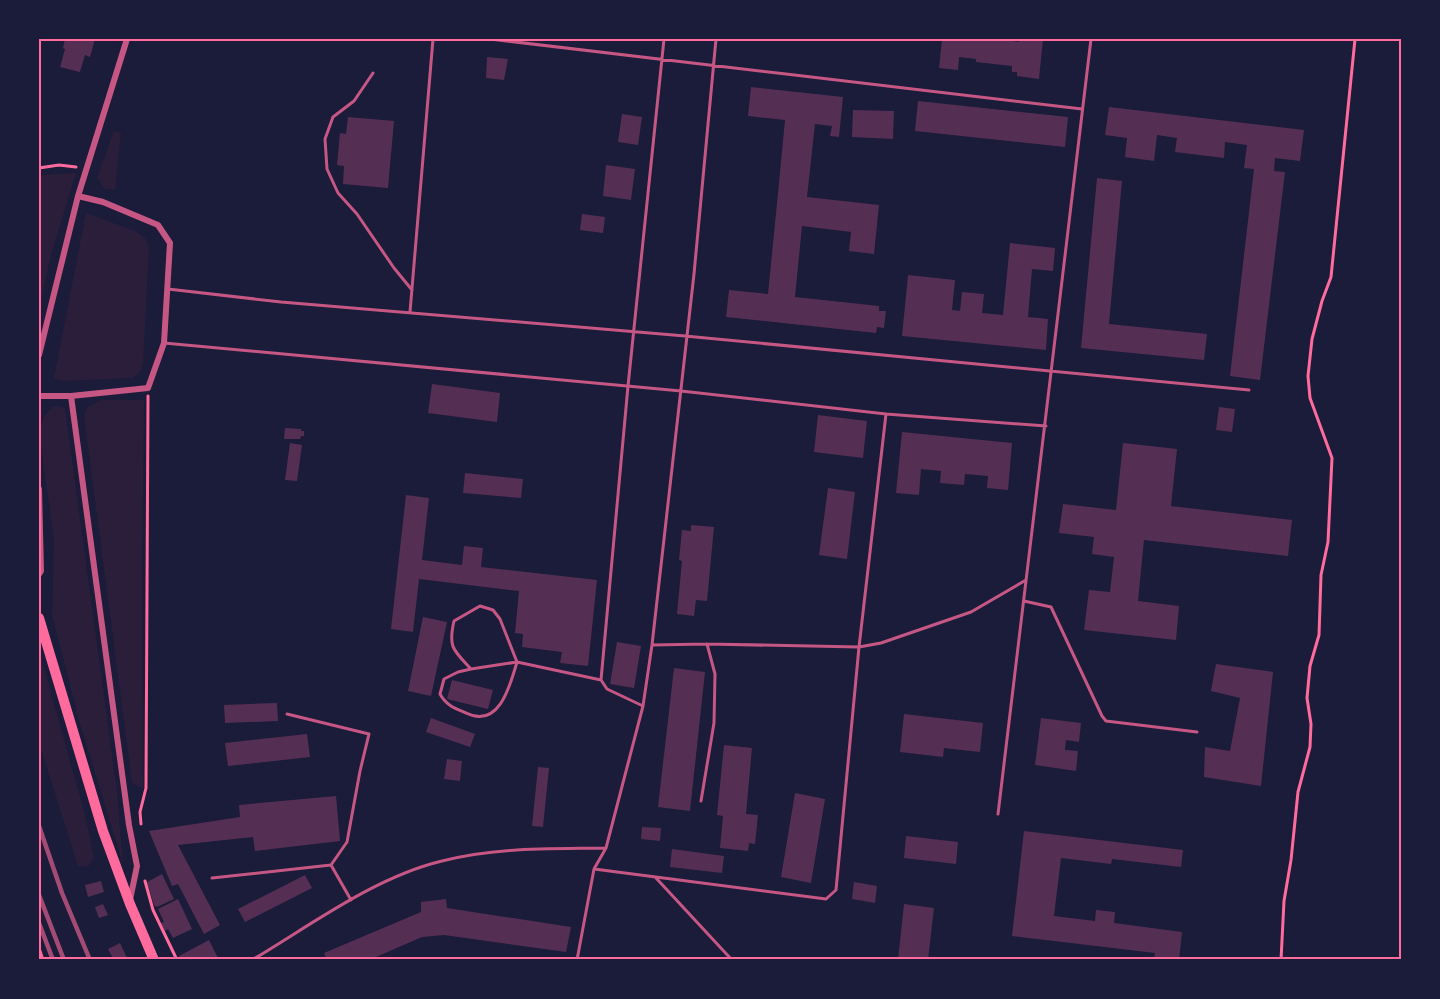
<svg xmlns="http://www.w3.org/2000/svg" width="1440" height="999" font-family="Inter,sans-serif">
  <style>
    .green { fill: #2a1e3b }
    .building { fill: #542f53 }
    .lines { fill: none; stroke-linecap: round; stroke-linejoin: round }
    .path { stroke: #ff6b9d; stroke-width: 3 }
    .service { stroke: #c65784; stroke-width: 3 }
    .minor { stroke: #c65784; stroke-width: 6 }
    .primary { stroke: #ff6b9d; stroke-width: 10 }
    .rail { stroke: #a44b75; stroke-width: 4.5 }
    .neatline { fill: none; stroke: #ff6b9d; stroke-width: 2 }
  </style>
  <rect width="100%" height="100%" fill="#1b1b3a"/>
  <path class="green" d="M114,131L121,133L115,190L105,189L97,178Z
    M76,173L51,255L39,310V179L43,175Z
    M86,213L135,231L145,238L149,248L143,364L141,370L133,378L63,381L54,378Z
    M101,400H144L142,589L143,789L132,783L84,416L88,407Z
    M59,406L65,408L117,792L123,864L79,720L52,615L54,539L39,433L44,416L53,407Z
    M39,650L84,811L94,857L88,867L78,866L39,743Z"/>
  <path class="building" d="M65,39H95L90,57L85,55L80,72L60,67L65,49L63,48Z
    M942,39H996L1019,42V39H1043L1039,79L1017,76V72H1012V66L976,62V59L959,57L958,70L939,68Z
    M487,57L508,59L504,80L486,78Z
    M751,87L843,97L839,137L830,136L832,126L815,124L807,197L879,205L874,254L849,251L851,232L802,226L795,297L879,306V311H886L884,328L877,327L876,333L726,317L729,290L768,294L778,193L785,120L748,116Z
    M918,101L1068,117L1065,147L915,131Z
    M1109,107L1304,130L1300,161L1275,158L1274,171L1285,172L1260,380L1230,376L1254,169L1244,168L1247,145L1225,142L1224,158L1175,152L1177,138L1157,135L1154,161L1125,157L1127,138L1105,135Z
    M853,110L894,111L893,139L852,137Z
    M622,114L642,117L638,145L618,142Z
    M348,117L394,121L388,188L343,184L344,166L337,165L340,133L346,134Z
    M606,165L635,169L631,200L603,196Z
    M1097,178L1122,181L1109,324L1207,334L1204,360L1081,348Z
    M582,214L605,217L603,233L580,230Z
    M1010,243L1055,248L1053,271L1032,269L1028,317L1048,319L1046,350L902,336L908,275L955,280L952,310L960,311L962,292L984,294L982,313L1003,315Z
    M432,384L500,393L497,422L428,413Z
    M1219,407L1235,409L1232,432L1216,430Z
    M818,415L867,421L863,458L814,452Z
    M285,428L301,429V431H304V436H301L300,439H284Z
    M902,432L1012,443L1008,490L987,488L988,476L965,474L964,485L940,483L941,471L921,469L919,495L896,493Z
    M290,443L302,445L297,481L285,480Z
    M1123,443L1177,449L1171,506L1292,520L1288,556L1144,540L1138,601L1179,606L1176,640L1084,630L1089,590L1110,592L1114,557L1092,554L1094,537L1059,533L1063,504L1116,510Z
    M465,473L523,479L521,498L463,493Z
    M828,488L855,492L847,559L819,555Z
    M406,495L429,498L422,560L462,565L464,546L483,548L481,567L597,580L588,666L560,663L562,652L522,647L523,634L515,633L519,591L419,579L413,632L391,629Z
    M691,525L714,527L707,601L696,600L694,616L677,614L682,561L679,560L682,530L691,531Z
    M423,617L447,622L431,696L408,691Z
    M617,642L641,646L634,688L610,684Z
    M1216,664L1273,672L1261,786L1204,777L1205,747L1230,751L1240,698L1211,691Z
    M674,668L705,672L690,811L658,807Z
    M452,680L493,690L488,709L447,699Z
    M277,703L278,721L225,723L224,705Z
    M904,714L983,723L980,752L944,748L943,757L900,752Z
    M431,718L475,734L470,747L426,732Z
    M1041,718L1081,723L1079,742L1066,740L1065,750L1078,751L1076,771L1035,765Z
    M307,734L310,757L228,766L225,743Z
    M724,745L752,748L746,814L758,815L755,844L749,843L748,851L720,848L723,816L717,815Z
    M447,759L462,761L460,781L444,779Z
    M538,767L549,768L543,827L532,826Z
    M795,793L825,799L811,883L781,877Z
    M336,796L340,841L255,851L253,837L178,845L220,925L204,934L178,884L172,886L149,831L240,817L239,805Z
    M642,827L661,828L660,841L641,839Z
    M1024,831L1183,850L1181,867L1112,859L1111,864L1061,858L1054,916L1095,921L1096,910L1115,912L1114,923L1182,932L1179,960H1154L1155,953L1012,936Z
    M906,836L958,842L956,864L904,858Z
    M672,849L724,856L722,873L670,867Z
    M162,874L174,899L157,907L154,905L147,882Z
    M305,875L312,888L245,922L238,909Z
    M101,881L104,892L88,897L85,885Z
    M854,882L877,886L875,903L852,899Z
    M178,899L192,929L173,938L168,929L165,931L161,923L164,922L158,909Z
    M446,899L447,908L571,927L566,952L444,935L422,937L369,960H327L324,953L421,912V902Z
    M103,904L108,915L99,918L95,907Z
    M904,904L934,908L928,960H898Z
    M209,940L218,958L215,960H181L179,956Z
    M120,943L128,960H114L108,949Z"/>
  <g class="lines">
    <path class="path" d="M39,168L59,165L76,167
      M141,824L140,812L146,788L148,396
      M145,881L153,910L177,960
      M39,948L43,960
      M1281,960L1284,901L1291,860L1298,792L1310,747L1311,724L1307,698L1310,666L1319,635L1321,575L1328,542L1332,458L1310,398L1308,376L1312,339L1322,301L1331,277L1355,39"/>
    <path class="service" d="M490,39C687,64 885,84 1082,109
      M373,73L354,101L333,117L325,139L327,169L338,193L357,214L394,268L412,290
      M168,289L281,302L685,336L1249,390
      M410,312L433,39
      M164,343L681,391L886,414L1046,426
      M1024,601L1051,607L1102,716L1106,721L1197,732
      M652,645L707,644L859,647L881,643L971,612L1026,580
      M471,669L458,672L444,679L440,694C446,705 454,708 466,713C499,729 510,686 517,662L471,669C453,650 448,647 454,621L480,606L493,610L500,619L517,662L601,680
      M643,706L607,689L601,680L628,386L664,39
      M287,714L369,734L360,771L347,842L331,865
      M701,801L714,723L715,674L707,644
      M998,814L1091,39
      M594,869L826,899L836,890L859,647L886,414
      M212,878L331,865L351,900
      M656,878L732,960
      M252,960C311,925 375,877 442,861C496,847 551,849 606,848
      M577,960L594,869L606,848L643,706L652,645L694,274L716,39"/>
    <path class="minor" d="M39,355L78,196L127,39
      M39,396H71L129,825L137,866L130,900
      M71,396L148,388L164,343L170,243L158,225L103,202L78,196
      M39,489L41,571L39,574"/>
    <path class="primary" d="M39,618L103,831L130,904L154,960"/>
    <path class="rail" d="M39,826L62,893L90,960
      M39,895L64,960
      M39,923L53,960"/>
  </g>
  <rect width="1440" height="999" fill="none" stroke="#1b1b3a" stroke-width="81"/>
  <rect x="40" y="40" width="1360" height="918" class="neatline"/>
</svg>
